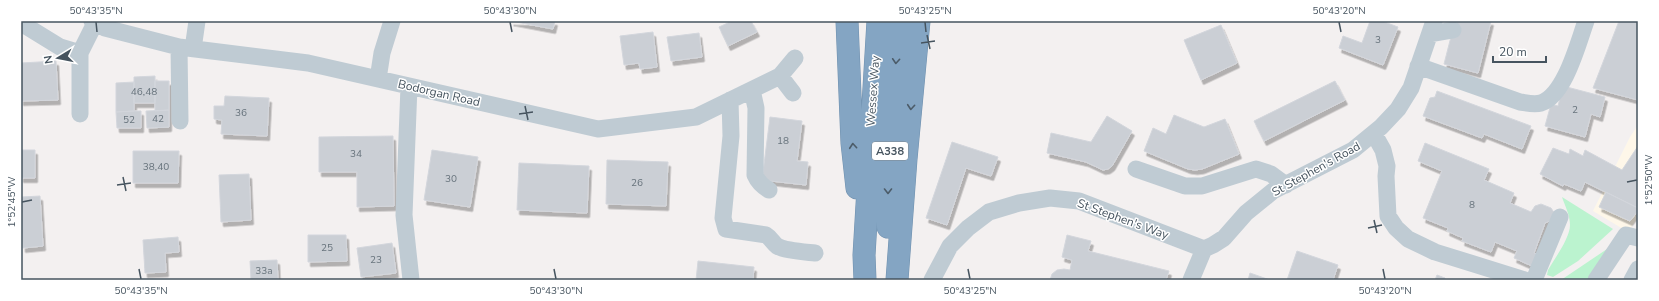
<svg xmlns="http://www.w3.org/2000/svg" width="1659" height="301" font-family="'Nunito Sans',sans-serif">
  <style>
    .commercial { fill: #fef7e9 }
    .green { fill: #bbf3cf }
    .building { fill: #cbcfd5; stroke: #d3d6dc; filter: url(#shadow) }
    .lines { fill: none; stroke-linecap: round; stroke-linejoin: round }
    .highway-casing { stroke: #6f90ae; stroke-width: 23 }
    .minor { stroke: #bfcbd3; stroke-width: 17 }
    .highway { stroke: #84a5c3; stroke-width: 22 }
    .oneway { stroke: #4c5c69 }
    .ticks { fill: none; stroke: #46545f; stroke-width: 1.5 }
    .labels { text-anchor: middle; dominant-baseline: central; stroke-width: 3; stroke-linejoin: round; paint-order: stroke }
    .number-label { font-size: 10px; fill: #67737c }
    .shield { fill: #fff; stroke: #7e878f; stroke-width: 1 }
    .shield-label { font-size: 11px; font-weight: bold; fill: #46545f }
    .street-label { font-size: 12px; fill: #46545f; stroke: #fff }
    .neatline { fill: none; stroke: #46545f; stroke-width: 1.5 }
    .ticks-label { font-size: 10px; text-anchor: middle; fill: #46545f }
  </style>
  <defs>
    <filter id="shadow"><feDropShadow dx="2.5" dy="4.5" stdDeviation="0" flood-color="#0004"/></filter>
  </defs>
  <rect width="100%" height="100%" fill="#f3f0f0"/>
  <path class="commercial" d="M1638,125V217L1628,232L1593,211L1630,137Z"/>
  <path class="green" d="M1562,197L1613,229L1578,261L1553,277L1547,275L1548,270C1555,258 1570,238 1570,225C1570,215 1565,206 1562,197Z
    M1613,245L1590,280H1561Z"/>
  <path class="building" d="M511,21H555L553,29Z
    M732,21H751L757,32L728,46L719,27Z
    M1370,21H1382L1398,27L1383,65L1339,48L1343,36L1362,43Z
    M1455,21H1491L1478,73L1444,64Z
    M1619,21H1638V100L1593,88Z
    M1221,25L1237,63L1201,80L1184,40Z
    M653,32L657,67L640,69L639,63L624,65L620,36Z
    M699,33L702,57L671,61L667,37Z
    M56,61L58,100L21,101V63Z
    M155,76V103H134V77Z
    M155,81H169V110L155,111Z
    M1335,81L1345,100L1264,141L1254,121Z
    M134,82V111L116,112V83Z
    M1563,86L1605,97L1600,117L1591,114L1585,137L1545,126L1551,104L1558,106Z
    M1437,91L1531,126L1522,149L1484,134L1482,138L1423,116L1430,98L1435,97Z
    M225,96L269,98L267,136L221,134L222,120L214,119V106H224Z
    M169,110V127L147,128L146,111Z
    M134,111H141V128H117L116,112Z
    M1174,115L1204,127L1225,119L1239,154L1202,169L1195,170L1188,169L1144,151L1153,128L1166,134Z
    M1107,116L1132,131L1112,166L1108,169L1103,170L1086,162L1047,153L1051,133L1091,142Z
    M770,117L802,121L797,161L808,162L806,185L762,180Z
    M393,136L394,206L357,207V172H319V137Z
    M952,142L998,157L991,176L966,168L947,225L926,218Z
    M1425,143L1489,169L1484,180L1514,193L1510,203L1531,212L1535,206L1541,204L1551,208L1555,214L1552,220L1545,223L1534,253L1537,254L1532,266L1514,258L1517,251L1495,242L1491,252L1462,241L1463,238L1447,231L1448,228L1423,218L1442,171L1418,161Z
    M1638,146V208L1585,182L1581,191L1564,184L1563,186L1540,174L1553,148L1569,154L1570,149L1583,156L1585,150L1622,170Z
    M21,150H35V178H21Z
    M432,150L478,157L470,207L424,200Z
    M133,151H179L178,183H133Z
    M607,160L668,162L666,206L606,204Z
    M519,163L589,166L587,213L517,210Z
    M249,174L251,220L221,222L219,175Z
    M1606,192L1638,208V211L1630,221L1599,207Z
    M40,196L43,246L23,248L21,197Z
    M308,235H346L347,261L308,262Z
    M1067,235L1091,241L1088,251L1169,271L1166,280H1050L1052,274L1057,270L1064,269L1070,270L1072,260L1062,257Z
    M178,237L179,252L165,253L166,272L145,273L143,240Z
    M392,243L396,273L361,277L357,248Z
    M1297,251L1338,265L1333,280H1287Z
    M277,260L278,280H251L250,261Z
    M698,261L754,267L753,280H696Z
    M1250,273L1270,280H1248Z
    M1437,275L1445,278V280H1435Z"/>
  <g class="lines">
    <g class="highway-casing">
      <path id="highway" d="M847,21L852,143L857,188
        M888,227V183L899,21
        M865,280L864,255L878,21
        M897,280L906,159L919,21"/>
    </g>
    <path class="minor" d="M92,21L105,28L179,47L308,63L598,129L696,117L780,76L795,58
      M21,23L60,47L80,53L95,23
      M1430,34L1453,30
      M179,47L180,121
      M193,49L197,21
      M80,53V114
      M1418,66L1520,102C1527,103 1534,105 1541,103C1565,95 1578,43 1586,21
      M780,76L793,93
      M378,79L382,53L392,21
      M409,86L404,215L411,280
      M752,90L756,108L755,175C758,182 762,186 769,190
      M730,100L731,136L723,218L726,229L766,235C771,238 773,243 777,246C785,251 806,252 815,253
      M1374,134L1383,150L1387,166L1386,176L1388,216L1396,228L1408,239L1435,252L1525,280
      M1136,169L1185,186H1202L1256,169L1271,174L1286,185
      M932,280L950,246L968,228L989,212L1019,203L1050,198L1079,201L1204,249
      M1191,280L1204,249L1213,245L1224,238L1246,213L1273,191L1353,150L1381,127L1398,109L1411,88L1434,21
      M1534,280L1560,217
      M1596,280L1626,235L1638,238
      M1632,280L1638,269"/>
    <use href="#highway" class="highway"/>
  </g>
  <defs><path id="oneway-chevron" d="M-2-3.5L2.5 0L-2 3.5" fill="none" stroke-width="1.6" stroke-linecap="round" stroke-linejoin="round"/></defs>
  <g class="oneway">
    <use href="#oneway-chevron" transform="translate(896 61) rotate(94)"/>
    <use href="#oneway-chevron" transform="translate(911 107) rotate(95)"/>
    <use href="#oneway-chevron" transform="translate(853 146) rotate(-95)"/>
    <use href="#oneway-chevron" transform="translate(888 191) rotate(90)"/>
  </g>
  <path class="ticks" d="M96,22L97,32M510,22L512,32M925,22L926,32M1339,22L1341,32M927,35L930,49M921,43L935,41M525,106L528,120M519,114L533,112M123,177L126,191M1627,182L1637,180M117,185L131,183M22,202L32,200M1374,220L1377,233M1368,228L1382,225M139,269L141,279M554,269L556,279M968,269L970,279M1383,269L1385,279"/>
  <g class="labels">
    <g class="number-label">
      <text x="1378" y="40">3</text>
      <text x="144" y="92">46,48</text>
      <text x="1575" y="110">2</text>
      <text x="241" y="113">36</text>
      <text x="158" y="119">42</text>
      <text x="129" y="120">52</text>
      <text x="783" y="141">18</text>
      <text x="356" y="154">34</text>
      <text x="156" y="167">38,40</text>
      <text x="451" y="179">30</text>
      <text x="637" y="183">26</text>
      <text x="1472" y="205">8</text>
      <text x="327" y="248">25</text>
      <text x="376" y="260">23</text>
      <text x="264" y="271">33a</text>
    </g>
    <rect class="shield" x="872" y="142" width="36" height="18" rx="3"/>
    <g class="shield-label">
      <text x="890" y="151">A338</text>
    </g>
    <g class="street-label">
      <text transform="translate(873 91) rotate(-86)">Wessex Way</text>
      <text transform="translate(439 93) rotate(13)">Bodorgan Road</text>
      <text transform="translate(1316 169) rotate(-29)">St Stephen's Road</text>
      <text transform="translate(1123 219) rotate(20)">St Stephen's Way</text>
    </g>
  </g>
  <rect width="1659" height="301" fill="none" stroke="#ffffff" stroke-width="44"/>
  <g transform="translate(58 58) rotate(260)" stroke="#ffffff" stroke-width="3" paint-order="stroke">
  <path d="M0-3L7 15L0 10L-7 15Z" fill="#46545f"/>
  <text y="-6" font-size="11" font-weight="bold" text-anchor="middle" fill="#46545f">N</text>
  </g>
  <path d="M1493 56v6h53v-6" fill="none" stroke="#46545f" stroke-width="2"/>
  <text x="1499" y="56" font-size="12" fill="#46545f" stroke="#ffffff" stroke-width="3" paint-order="stroke">20 m</text>
  <rect x="22" y="22" width="1615" height="257" class="neatline"/>
  <g class="ticks-label">
    <text x="96" y="14">50°43'35"N</text>
    <text x="510" y="14">50°43'30"N</text>
    <text x="925" y="14">50°43'25"N</text>
    <text x="1339" y="14">50°43'20"N</text>
    <text transform="translate(1648 180) rotate(-90)" y="4">1°52'50"W</text>
    <text transform="translate(11 202) rotate(-90)" y="4">1°52'45"W</text>
    <text x="141" y="294">50°43'35"N</text>
    <text x="556" y="294">50°43'30"N</text>
    <text x="970" y="294">50°43'25"N</text>
    <text x="1385" y="294">50°43'20"N</text>
  </g>
</svg>
